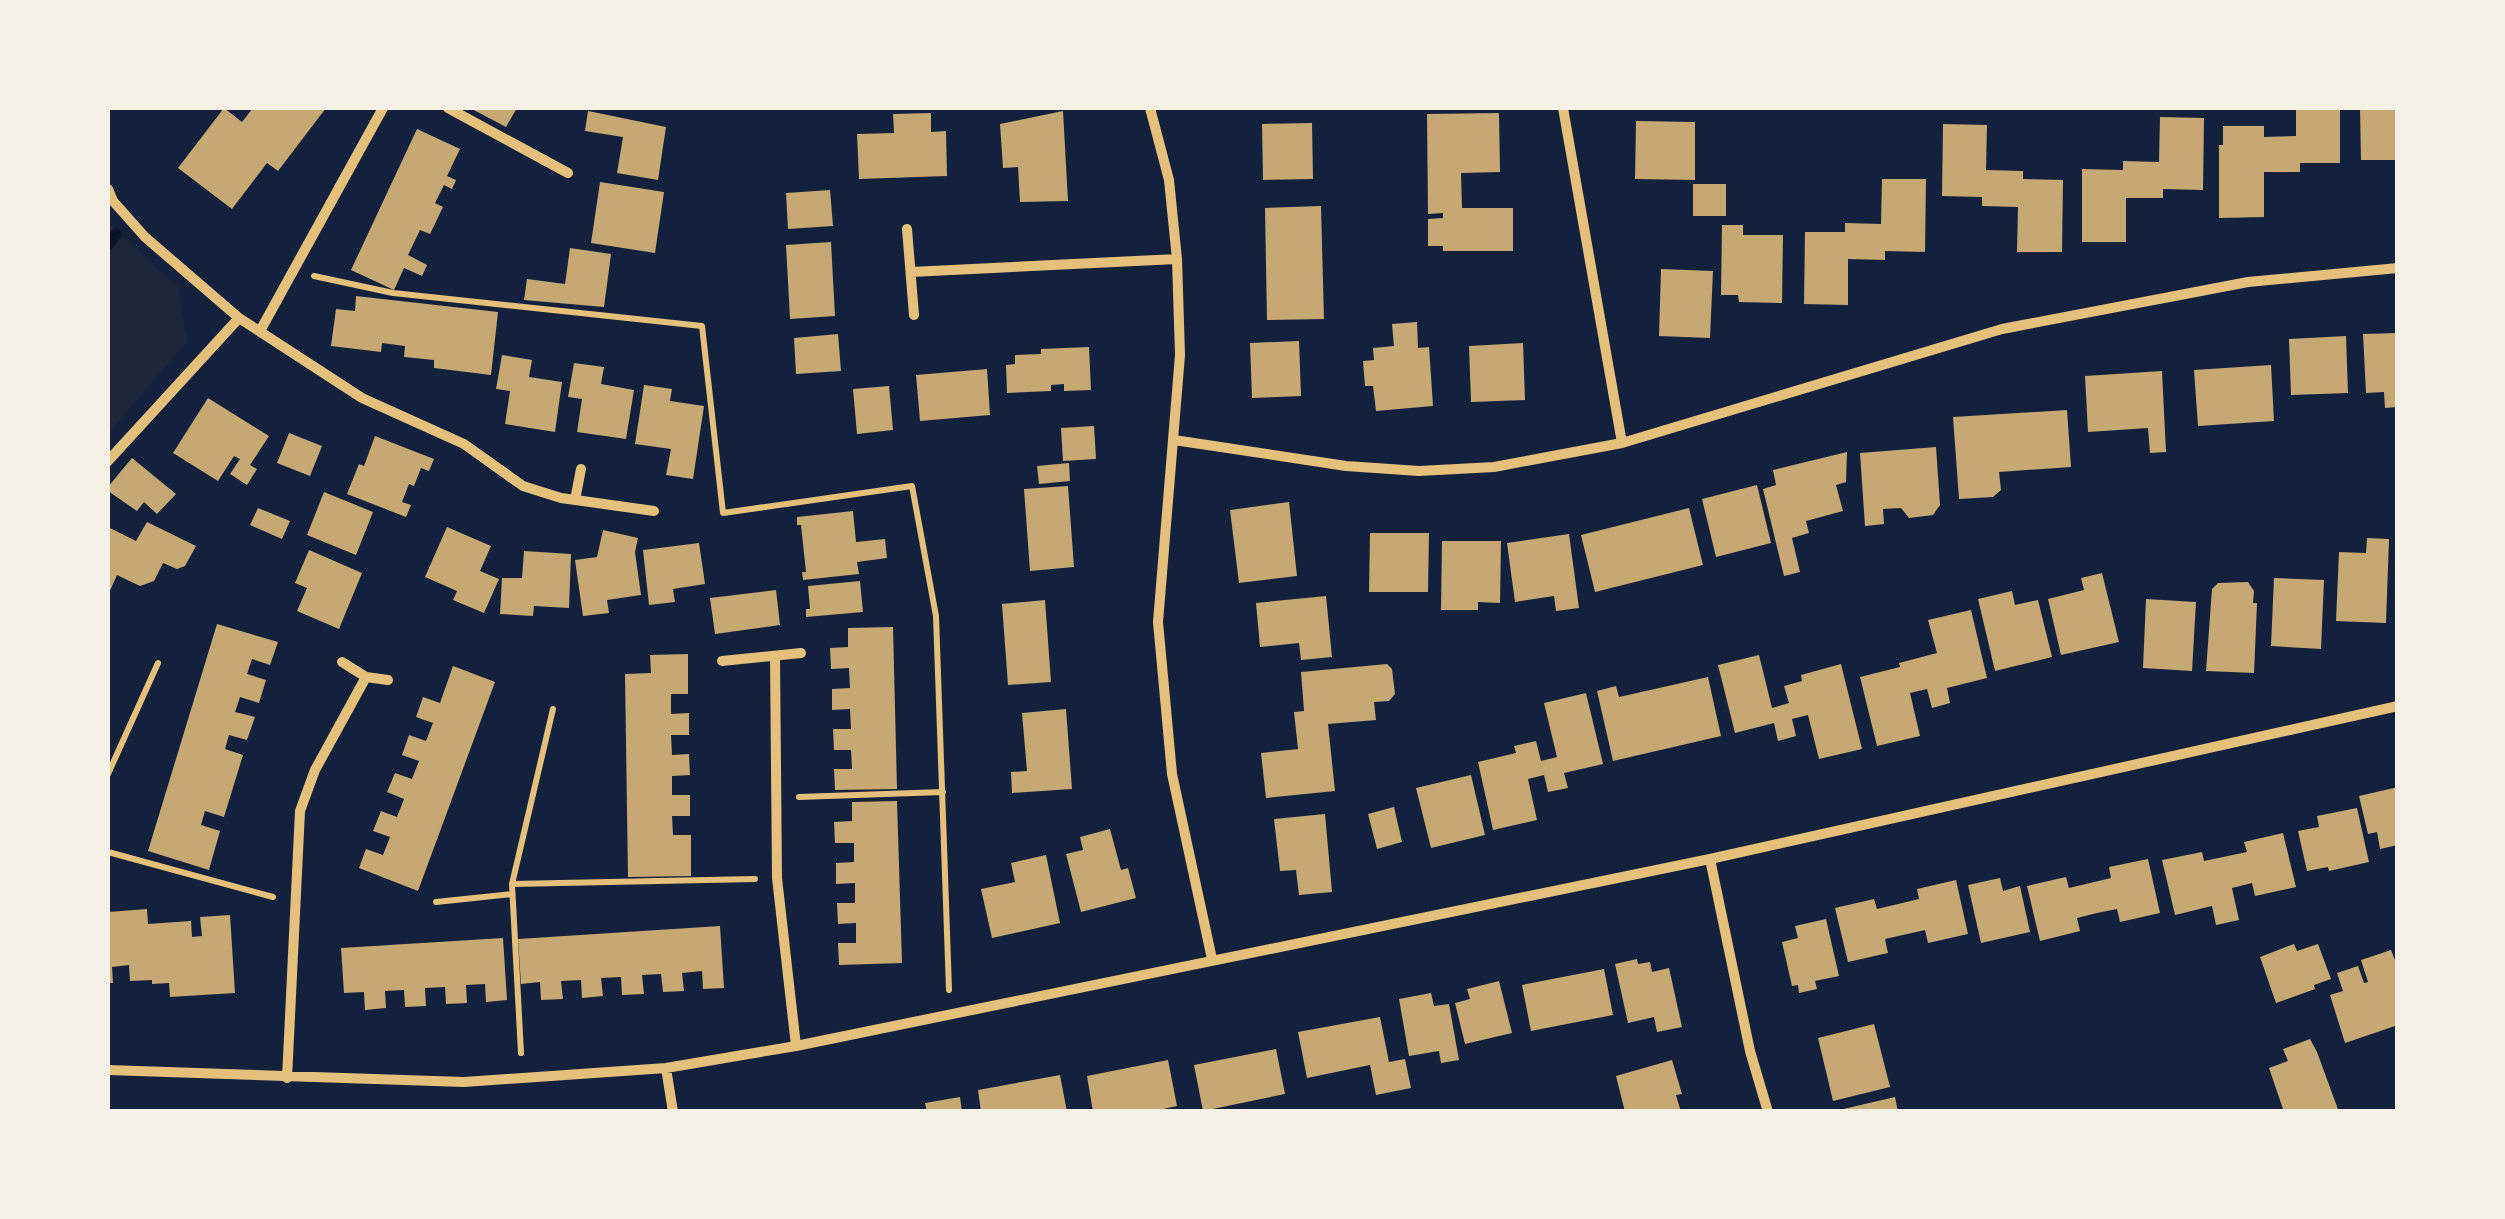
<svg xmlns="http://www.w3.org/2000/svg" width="2505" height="1219" font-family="Commissioner,sans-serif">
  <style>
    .green { fill: #1d2539 }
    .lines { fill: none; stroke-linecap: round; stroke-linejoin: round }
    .stream { stroke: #0b132b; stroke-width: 11 }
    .building { fill: #c6a872 }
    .path { stroke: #e5c07b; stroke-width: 6 }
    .minor { stroke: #e5c07b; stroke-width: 10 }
  </style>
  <rect width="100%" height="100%" fill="#14213d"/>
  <path class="green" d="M108,223L178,287L187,342L108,434Z"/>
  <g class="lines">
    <path class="stream" d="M108,245L116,234"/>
  </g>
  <path class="building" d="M224,108L242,122L253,108H326L278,171L267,163L232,209L178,168Z
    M470,108H517L506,127Z
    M2296,108H2340V163H2300V172H2264V217L2219,218V145H2223V126H2264V137L2296,136Z
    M2360,108H2398V160H2361Z
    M588,111L666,127L658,180L617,173L623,137L585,131Z
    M1063,111L1068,201L1020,202L1018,167L1003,168L1000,124Z
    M931,113V132L946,131L947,176L859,179L857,134L894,133L893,114Z
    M1499,113L1500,172L1461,173L1462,208H1513V251H1443V246H1428V219L1443,218V213L1428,214L1427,114Z
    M2160,117L2204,118L2203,190L2163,189V198H2126V242H2082V169L2123,170V161L2159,162Z
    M1636,121L1695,122V180L1635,179Z
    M1312,123L1313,179L1263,180L1262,124Z
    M1943,124L1987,125L1986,170L2023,171V179L2063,180L2062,252H2017L2018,207L1982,206V197L1942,196Z
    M417,129L460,149L447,176L456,180L452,189L444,185L435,203L443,207L430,234L420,230L408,255L427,265L422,276L404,268L394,290L351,270Z
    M1882,179H1926L1925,252L1885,251V260L1848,259V305L1804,304L1805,232H1845V223L1881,224Z
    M600,182L664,192L655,253L591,243Z
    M1693,184H1726V216H1693Z
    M830,190L833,226L788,229L786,193Z
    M1321,206L1324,319L1267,320L1265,208Z
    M1722,225H1743V235H1783L1782,303L1739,302L1738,295H1721Z
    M831,242L835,316L790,319L786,245Z
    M570,248L611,254L604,307L524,300L527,279L565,284Z
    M1661,269L1713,271L1710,338L1659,336Z
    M356,296L498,312L491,375L434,368V360L404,357L405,346L382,343L381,352L331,346L336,309L355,311Z
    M1417,322L1418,348L1429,347L1433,406L1376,411L1373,386H1365L1363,361L1374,360L1373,348L1394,346L1392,324Z
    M2398,333V407L2385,408L2384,392L2366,393L2363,334Z
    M838,334L841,371L796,374L794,338Z
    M2346,336L2348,393L2291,395L2289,339Z
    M1299,341L1301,396L1252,398L1250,343Z
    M1523,343L1525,400L1471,402L1469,346Z
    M1089,347L1091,390L1064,391V384L1051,385V391L1007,393L1006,365L1015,364V355L1041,354V349Z
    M502,355L532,360L529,377L562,382L555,432L505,424L510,391L496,389Z
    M574,363L604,367L601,384L634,390L626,439L577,432L582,399L568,397Z
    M2271,365L2274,421L2198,426L2194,370Z
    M987,369L990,415L920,421L916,375Z
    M2162,371L2166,452L2150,453L2148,428L2088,432L2085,376Z
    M644,385L672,389L670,401L704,406L693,479L666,475L671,449L635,444Z
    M889,386L893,430L857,434L853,389Z
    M208,398L269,436L250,465L257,469L247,485L230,474L240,459L234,456L218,481L173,453Z
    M2067,410L2071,467L1999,472L2001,490L1993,497L1959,499L1953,417Z
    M1094,426L1096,459L1063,461L1061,428Z
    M289,433L322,446L310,476L277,463Z
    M375,436L434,459L429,471L421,468L414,486L409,484L402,502L411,505L406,517L347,494L359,464L364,466Z
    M1936,447L1940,505L1933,515L1909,518L1901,508L1883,509L1884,524L1865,526L1860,453Z
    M1847,452L1846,482L1836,485L1843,511L1806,521L1809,533L1792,538L1800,572L1784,576L1763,489L1776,485L1773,470Z
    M132,458L176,494L157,514L144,502L137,511L108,491V487Z
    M1069,463L1070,481L1039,484L1037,466Z
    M1757,485L1771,543L1716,557L1702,499Z
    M1068,486L1074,567L1030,571L1024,489Z
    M324,492L373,512L356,555L307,535Z
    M1289,502L1297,576L1239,583L1230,510Z
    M258,508L290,521L282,539L250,525Z
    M1689,508L1703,565L1595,592L1581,535Z
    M853,511L856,542L885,539L887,558L857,562L859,574L803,580L802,572H806L801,525H797V517Z
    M147,522L196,546L185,566L177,569L163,563L154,581L140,586L117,575L108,595L110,528L136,541Z
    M447,527L491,546L480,571L499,579L484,613L453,600L457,591L425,577Z
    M603,530L638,538L635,552L641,595L607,600L609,613L583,616L575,560L597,557Z
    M1370,533H1429L1428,592H1369Z
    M1569,534L1579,608L1556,611L1554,596L1515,602L1507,543Z
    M2367,538L2389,539L2386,623L2336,621L2339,552L2366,553Z
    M1442,541H1501L1500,603L1478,602V610H1441Z
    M699,543L705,584L673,589L675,602L649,605L643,550Z
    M309,550L362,573L339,629L297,611L307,588L295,583Z
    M524,551L571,554L569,608L534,606L533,616L500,614L502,578H522Z
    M2102,573L2119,642L2061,655L2048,599L2084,590L2081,578Z
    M2274,578L2324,580L2321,649L2271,646Z
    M860,581L863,612L806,617V609H810L808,586Z
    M2248,582L2254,591L2253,603H2257L2254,673L2206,671L2212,589L2218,583Z
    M776,590L780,625L715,634L710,598Z
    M2012,591L2015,605L2038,600L2052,657L1995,671L1978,599Z
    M1326,596L1332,657L1301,660L1299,643L1260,647L1256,603Z
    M2146,599L2196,602L2192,671L2143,668Z
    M1045,600L1051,682L1008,685L1002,604Z
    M1971,610L1987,678L1947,688L1950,703L1932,708L1927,689L1910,693L1920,736L1877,746L1860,677L1900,667L1899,663L1937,653L1928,620Z
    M217,624L278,642L270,665L252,659L247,674L266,680L259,703L240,697L235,712L255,717L247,740L229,735L225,749L243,755L224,817L205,811L201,825L220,831L209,870L148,851Z
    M893,627L897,789L835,790L834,769H852L851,750H834L833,729H851L850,709L832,710V689L850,688L849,668L831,669L830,648L848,647V628Z
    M688,654V694H671V714L689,713V735H671L672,755L689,754L690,775L672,776V795H690V816H672L673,835H691V876L628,877L625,674L651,673L650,655Z
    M1759,655L1772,708L1789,703L1784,686L1802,681L1801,675L1841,664L1862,749L1819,759L1808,715L1792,719L1796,736L1778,741L1774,723L1735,733L1718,665Z
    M1387,664L1392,669L1395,694L1389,701L1374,702L1376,720L1328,724L1335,791L1266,798L1261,753L1298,749L1294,712L1304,711L1301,672Z
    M453,666L495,682L418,891L359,868L366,849L383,855L390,837L373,831L381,811L397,817L404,799L387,792L395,773L412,779L419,761L402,755L409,735L426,741L433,723L416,717L423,697L440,703Z
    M1708,677L1721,736L1613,761L1597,691L1616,686L1619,697Z
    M1586,693L1603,764L1564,773L1568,788L1548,792L1544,775L1528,779L1537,820L1493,830L1478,762L1516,753L1514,746L1536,741L1541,761L1557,757L1544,703Z
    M1066,709L1072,789L1012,793L1011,772L1027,771L1022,713Z
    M1471,775L1485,835L1431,848L1416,788Z
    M2398,787V845L2380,849L2377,832L2368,834L2359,796Z
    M897,801L902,963L839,965L838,943H856V923L838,924L837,903H855V883L836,884V863L854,862V843H835L834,822L852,821V802Z
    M1394,807L1402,842L1377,849L1368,814Z
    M2357,808L2369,862L2329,871L2328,867L2307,871L2298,831L2319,827L2317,816Z
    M1325,814L1332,892L1299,895L1296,870L1280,871L1274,819Z
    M1110,829L1121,870L1128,868L1136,898L1081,912L1066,854L1083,850L1080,837Z
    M2283,833L2296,887L2255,896L2252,883L2232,888L2239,920L2216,925L2212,906L2175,915L2162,860L2202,852L2204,861L2247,852L2244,842Z
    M1046,855L1060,923L992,938L981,889L1015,882L1011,863Z
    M2148,859L2160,913L2120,922L2117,909L2097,913L2077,918L2080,931L2040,941L2027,886L2066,877L2069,888L2111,878L2109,867Z
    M2000,878L2003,891L2020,886L2030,932L1981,943L1968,885Z
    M1956,880L1968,934L1928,943L1925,930L1885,939L1888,953L1848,962L1835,908L1874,899L1877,909L1919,899L1917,889Z
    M147,909L148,924L191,921L192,937L202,936L200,917L230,915L235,993L170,997L169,983L152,984V980L130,981L129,965L112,967L113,983H108V912Z
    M1826,919L1839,976L1815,981L1817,989L1799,993L1798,985L1792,986L1782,942L1798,938L1795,926Z
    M720,926L724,988L703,989L702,971L682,973L684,991L663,992L661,974L642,975L644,994L622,995L621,977L601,978L603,996L582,998L581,980L561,981L563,999L541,1000L540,982L521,984L518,939Z
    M503,938L507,1000L486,1002L485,984L466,985L467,1003L446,1004L445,987L425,988L426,1006L405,1007L404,990L385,991L386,1008L365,1010L364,992L344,993L341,948Z
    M2294,944L2297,951L2318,944L2331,979L2314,985L2315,989L2276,1003L2260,957Z
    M2391,950L2398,968V1025L2345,1043L2330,995L2343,991L2337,973L2358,966L2364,983L2368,982L2361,960Z
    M1637,959L1638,964L1650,962L1652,972L1669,968L1682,1027L1657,1032L1654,1017L1628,1023L1615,964Z
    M1604,969L1613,1015L1531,1031L1522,985Z
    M1499,981L1512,1033L1465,1044L1455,1003L1470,999L1467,989Z
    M1431,993L1434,1006L1449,1004L1459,1060L1441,1063L1439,1051L1409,1056L1399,999Z
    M1380,1017L1389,1062L1405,1059L1411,1088L1376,1095L1370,1065L1307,1078L1298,1032Z
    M1874,1024L1890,1087L1833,1101L1818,1038Z
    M2310,1039L2317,1052L2339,1112H2284L2269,1068L2288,1061L2283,1049Z
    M1276,1049L1285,1094L1203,1111L1194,1065Z
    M1168,1060L1177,1106L1149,1112H1093L1087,1076Z
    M1672,1060L1682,1094L1676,1095L1681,1112H1625L1616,1076Z
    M1060,1075L1067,1112H981L978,1090Z
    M960,1097L962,1112H927L925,1103Z
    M1895,1097L1898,1112H1839V1110Z"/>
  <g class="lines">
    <path class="path" d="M314,276L393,293L702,326L723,513L912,486L936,616L949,990
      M108,774L158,663
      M799,797L943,792
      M108,852L273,897
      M512,884L755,879
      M436,902L512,894
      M521,1053L512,884L553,709"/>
    <path class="minor" d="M448,108L568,173
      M1150,108L1169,180L1177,259L1180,355L1158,622L1172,774L1212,959
      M1563,108L1622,443
      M108,189L113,201L145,237L239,318L362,398L464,444L523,486L561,498L654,511
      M907,229L914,315
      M911,272L1177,259
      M260,331L383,108
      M1174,440L1346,466L1419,471L1494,467L1622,443L2002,329L2248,282L2398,268
      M108,461L239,318
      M575,500L581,469
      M775,656L777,878L796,1046
      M722,661L801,653
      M342,662L366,677L388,680
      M1710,859L1750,1051L1768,1112
      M666,1068L673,1112
      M108,1070L464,1082L666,1068L796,1046L1710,859L2398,706
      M287,1078L300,811L315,770L366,677"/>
  </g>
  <rect width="2505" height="1219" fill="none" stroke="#f6f1e7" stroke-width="220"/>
</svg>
